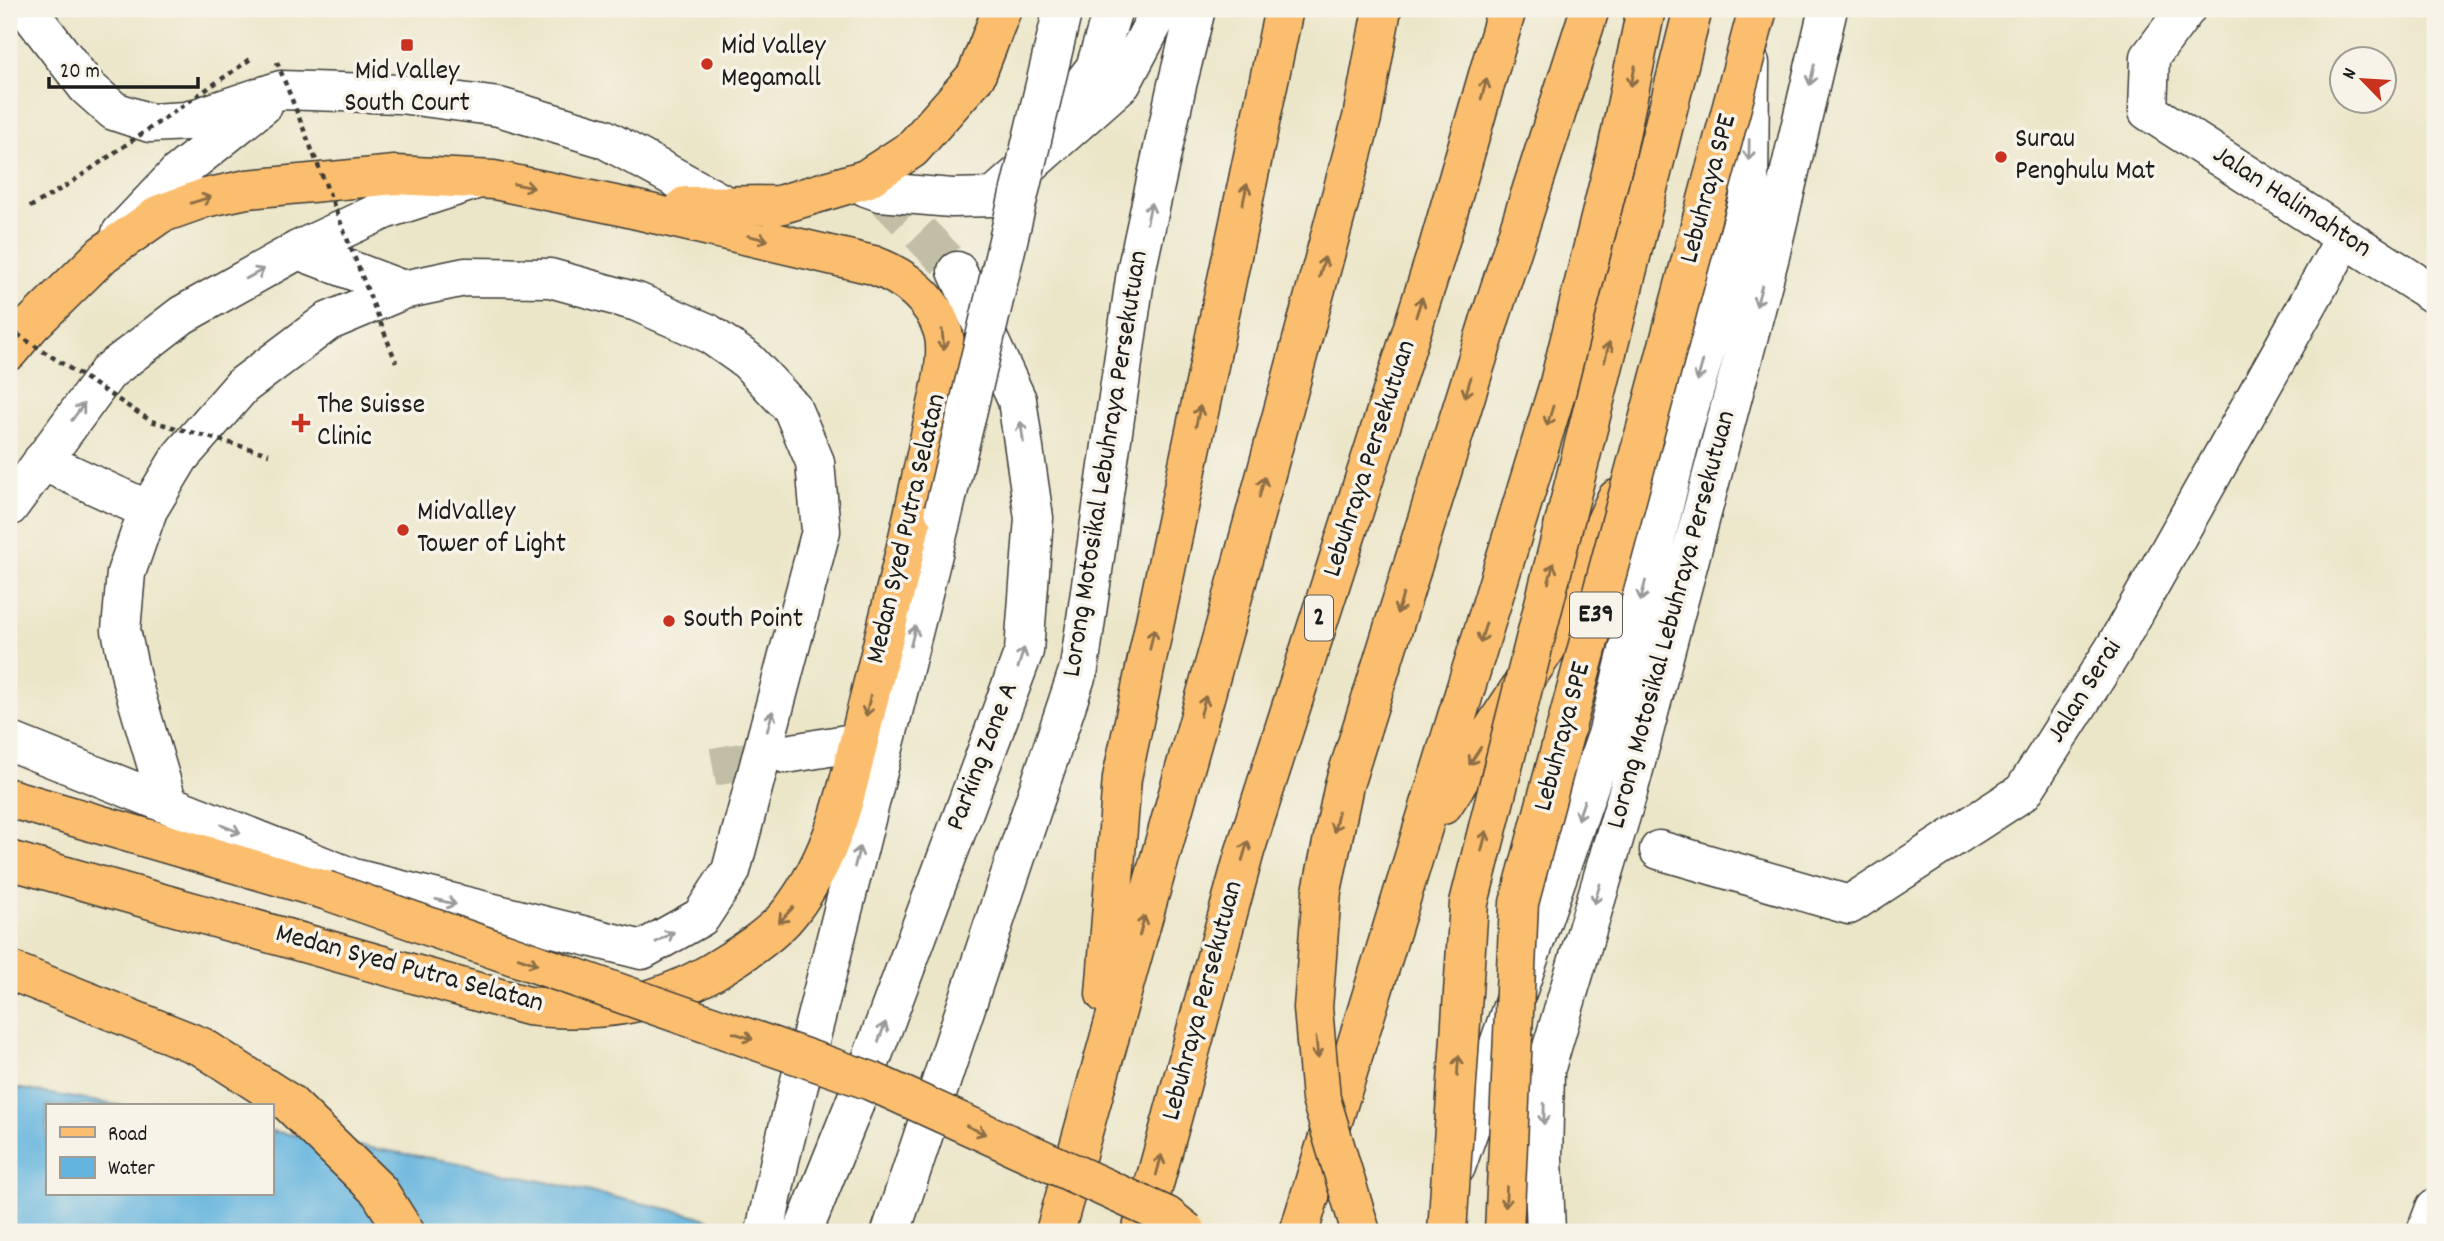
<svg xmlns="http://www.w3.org/2000/svg" width="2444" height="1241" font-family="Dekko,sans-serif">
  <style>
    .water { fill: #63b4de; stroke: #40687d; stroke-width: 2 }
    .lines { fill: none; stroke-linecap: round; stroke-linejoin: round }
    .minor-tunnel { stroke: #c2bea6; stroke-width: 38; stroke-dasharray: 38 19; stroke-linecap: butt }
    .minor-casing { stroke: #3b3a36; stroke-width: 41 }
    .major-casing { stroke: #3b3a36; stroke-width: 41 }
    .highway-casing { stroke: #3b3a36; stroke-width: 41 }
    .minor { stroke: #fff; stroke-width: 38 }
    .major { stroke: #fbbe6e; stroke-width: 38 }
    .highway { stroke: #fbbe6e; stroke-width: 38 }
    .minor-bridge-casing { stroke: #3b3a36; stroke-width: 41; stroke-linecap: butt }
    .highway-bridge-casing { stroke: #3b3a36; stroke-width: 41; stroke-linecap: butt }
    .path-bridge { stroke: #3b3a36; stroke-width: 4.5; stroke-dasharray: 5 5; stroke-linecap: butt }
    .minor-bridge { stroke: #fff; stroke-width: 38 }
    .highway-bridge { stroke: #fbbe6e; stroke-width: 38 }
    .oneway { stroke: #999 }
    .oneway2 { stroke: #8c6d45 }
    .poi-dot { fill: #c8321e; stroke: #f7f3e8; stroke-width: 2.5 }
    .labels { text-anchor: middle; dominant-baseline: central; stroke-width: 7; stroke-linejoin: round; paint-order: stroke }
    .shield { fill: #f7f3e8; stroke: #5e5c59; stroke-width: 2 }
    .shield-label { font-size: 26px; font-weight: bold; fill: #1c1c1c }
    .poi-label { font-size: 28px; fill: #1c1c1c; stroke: #f7f3e8; text-anchor: start }
    .street-label { font-size: 28px; fill: #1c1c1c; stroke: #f7f3e8 }
  </style>
  <rect width="100%" height="100%" fill="#f7f3e8"/>
  <filter id="ink" filterUnits="userSpaceOnUse"><feTurbulence type="fractalNoise" baseFrequency=".0143" numOctaves="2"/><feDisplacementMap in="SourceGraphic" scale="14" xChannelSelector="R" yChannelSelector="G"/><feConvolveMatrix kernelMatrix="1 2 1 2 8 2 1 2 1" color-interpolation-filters="sRGB"/></filter>
  <filter id="wash" filterUnits="userSpaceOnUse"><feTurbulence type="fractalNoise" baseFrequency=".00686" numOctaves="4" result="noise"/><feDisplacementMap in="SourceGraphic" scale="28" xChannelSelector="R" yChannelSelector="G"/><feGaussianBlur stdDeviation="1.57" result="paint"/><feColorMatrix in="noise" values="0 0 0 0 0 0 0 0 0 0 0 0 0 0 0 0 0 1.4 0 .05"/><feComposite in="paint" operator="in"/></filter>
  <g filter="url(#wash)">
    <rect width="100%" height="100%" fill="#ece6c9"/>
    <path class="water" d="M9,1087L123,1106H47V1194H271V1131L459,1163L695,1215L741,1232H9Z"/>
  </g>
  <g filter="url(#ink)">
    <g class="lines">
      <path class="minor-tunnel" d="M880,192L957,271
        M713,767L786,754"/>
      <g class="minor-casing">
        <path id="minor" d="M27,9L87,87L114,111L150,123L187,121L281,90L400,94L499,107L603,138L725,205
          M2186,9L2150,57L2148,111L2435,295
          M1058,116L1095,68L1113,9
          M866,187L880,192L952,198L993,197L1122,83L1161,9
          M121,233L178,173L263,105
          M298,250L403,290
          M42,461L148,510
          M9,507L108,372L182,315L298,250L384,210L476,180
          M9,741L353,878L642,950L701,917L731,871L821,531L815,462L792,408L748,361L708,333L637,302L550,278L465,277L403,290L327,322L242,386L180,457L148,510L126,573L121,630L132,682L168,804
          M786,754L859,742
          M1659,850L1849,905L2023,792L2114,649L2345,238
          M1456,1167L1607,735L1681,437L1749,198L1750,63
          M765,1232L780,1160L944,510
          M803,1232L858,1095L1024,651L1034,518L1017,400L957,271
          M891,1232L1079,668L1136,272L1177,85L1196,9
          M1546,1232L1543,1158L1545,1071L1628,792L1770,256L1828,9
          M2426,1232L2435,1208"/>
      </g>
      <g class="major-casing">
        <path id="major" d="M685,206L779,205L866,179L912,149L976,76L1002,9
          M9,351L30,326L103,254L160,214L205,198L247,189L395,175L494,180L620,206L873,265C905,277 933,298 943,332C950,356 938,401 932,426C923,469 914,512 904,555C891,608 878,662 865,715C849,784 835,854 791,911C773,935 737,957 712,972C649,1008 598,1013 528,1006L9,860"/>
      </g>
      <g class="highway-casing">
        <path id="highway" d="M1489,322L1590,9
          M9,798L325,890
          M1443,805L1553,638L1616,499
          M9,970L202,1047L289,1103L379,1191L405,1232
          M1105,994L1122,778L1284,9
          M1055,1232L1225,626L1362,118L1382,9
          M1141,1232L1245,851L1435,258L1507,9
          M1299,1232L1558,387L1617,150L1646,9"/>
      </g>
      <use href="#minor" class="minor"/>
      <use href="#major" class="major"/>
      <use href="#highway" class="highway"/>
      <g class="minor-bridge-casing">
        <path id="minor-bridge" d="M944,510L1063,9"/>
      </g>
      <g class="highway-bridge-casing">
        <path id="highway-bridge" d="M325,890L871,1081L1167,1216L1187,1232
          M1361,1232L1321,1099L1313,1008L1322,891L1344,785L1489,322
          M1447,1232L1469,903L1693,9
          M1504,1232L1519,903L1758,9"/>
      </g>
      <path class="path-bridge" d="M277,62L396,362
        M30,207L69,184L252,58
        M9,329L151,421L269,454"/>
      <use href="#minor-bridge" class="minor-bridge"/>
      <use href="#highway-bridge" class="highway-bridge"/>
    </g>
    <defs><path id="oneway-shaft" d="M-6 0H5M1.5-3L5.5 0L1.5 3" fill="none" stroke-width="1.6" stroke-linecap="round" stroke-linejoin="round" transform="scale(1.75)"/></defs>
    <g class="oneway">
      <use href="#oneway-shaft" transform="translate(1812 75) rotate(103)"/>
      <use href="#oneway-shaft" transform="translate(1749 150) rotate(91)"/>
      <use href="#oneway-shaft" transform="translate(1149 213) rotate(-78)"/>
      <use href="#oneway-shaft" transform="translate(255 274) rotate(-29)"/>
      <use href="#oneway-shaft" transform="translate(1759 296) rotate(105)"/>
      <use href="#oneway-shaft" transform="translate(1700 371) rotate(106)"/>
      <use href="#oneway-shaft" transform="translate(78 412) rotate(-53)"/>
      <use href="#oneway-shaft" transform="translate(1022 432) rotate(-98)"/>
      <use href="#oneway-shaft" transform="translate(1643 591) rotate(104)"/>
      <use href="#oneway-shaft" transform="translate(913 636) rotate(-76)"/>
      <use href="#oneway-shaft" transform="translate(1021 658) rotate(-73)"/>
      <use href="#oneway-shaft" transform="translate(770 721) rotate(-75)"/>
      <use href="#oneway-shaft" transform="translate(1581 810) rotate(109)"/>
      <use href="#oneway-shaft" transform="translate(231 829) rotate(22)"/>
      <use href="#oneway-shaft" transform="translate(857 857) rotate(-76)"/>
      <use href="#oneway-shaft" transform="translate(1597 894) rotate(107)"/>
      <use href="#oneway-shaft" transform="translate(446 902) rotate(14)"/>
      <use href="#oneway-shaft" transform="translate(665 937) rotate(-30)"/>
      <use href="#oneway-shaft" transform="translate(882 1032) rotate(-69)"/>
      <use href="#oneway-shaft" transform="translate(1544 1114) rotate(91)"/>
    </g>
    <g class="oneway2">
      <use href="#oneway-shaft" transform="translate(1633 76) rotate(102)"/>
      <use href="#oneway-shaft" transform="translate(1484 89) rotate(-74)"/>
      <use href="#oneway-shaft" transform="translate(524 186) rotate(11)"/>
      <use href="#oneway-shaft" transform="translate(1245 194) rotate(-78)"/>
      <use href="#oneway-shaft" transform="translate(201 200) rotate(-17)"/>
      <use href="#oneway-shaft" transform="translate(758 238) rotate(13)"/>
      <use href="#oneway-shaft" transform="translate(1322 267) rotate(-75)"/>
      <use href="#oneway-shaft" transform="translate(1419 307) rotate(-72)"/>
      <use href="#oneway-shaft" transform="translate(943 340) rotate(85)"/>
      <use href="#oneway-shaft" transform="translate(1607 352) rotate(-76)"/>
      <use href="#oneway-shaft" transform="translate(1468 387) rotate(107)"/>
      <use href="#oneway-shaft" transform="translate(1198 416) rotate(-78)"/>
      <use href="#oneway-shaft" transform="translate(1550 416) rotate(107)"/>
      <use href="#oneway-shaft" transform="translate(1262 487) rotate(-75)"/>
      <use href="#oneway-shaft" transform="translate(1551 573) rotate(-76)"/>
      <use href="#oneway-shaft" transform="translate(1400 604) rotate(107)"/>
      <use href="#oneway-shaft" transform="translate(1483 633) rotate(107)"/>
      <use href="#oneway-shaft" transform="translate(1152 639) rotate(-78)"/>
      <use href="#oneway-shaft" transform="translate(868 706) rotate(103)"/>
      <use href="#oneway-shaft" transform="translate(1203 706) rotate(-75)"/>
      <use href="#oneway-shaft" transform="translate(1475 756) rotate(123)"/>
      <use href="#oneway-shaft" transform="translate(1336 822) rotate(102)"/>
      <use href="#oneway-shaft" transform="translate(1484 841) rotate(-76)"/>
      <use href="#oneway-shaft" transform="translate(1245 851) rotate(-73)"/>
      <use href="#oneway-shaft" transform="translate(786 915) rotate(133)"/>
      <use href="#oneway-shaft" transform="translate(1142 926) rotate(-75)"/>
      <use href="#oneway-shaft" transform="translate(528 961) rotate(19)"/>
      <use href="#oneway-shaft" transform="translate(743 1036) rotate(19)"/>
      <use href="#oneway-shaft" transform="translate(1317 1048) rotate(85)"/>
      <use href="#oneway-shaft" transform="translate(1458 1066) rotate(-86)"/>
      <use href="#oneway-shaft" transform="translate(976 1130) rotate(24)"/>
      <use href="#oneway-shaft" transform="translate(1159 1165) rotate(-75)"/>
      <use href="#oneway-shaft" transform="translate(1506 1197) rotate(93)"/>
    </g>
  </g>
  <g class="poi-dot">
    <rect x="400" y="38" width="14" height="14" rx="3.5"/>
    <circle cx="707" cy="64" r="7"/>
    <circle cx="2001" cy="157" r="7"/>
    <path d="M297.5 412.5h7v7h7v7h-7v7h-7v-7h-7v-7h7z"/>
    <circle cx="403" cy="530" r="7"/>
    <circle cx="669" cy="621" r="7"/>
  </g>
  <g class="labels">
    <g class="shield">
      <rect x="1570" y="592.5" width="52" height="45" rx="5"/>
      <rect x="1305" y="595.5" width="28" height="45" rx="5"/>
    </g>
    <g class="shield-label">
      <text x="1596" y="615">E39</text>
      <text x="1319" y="618">2</text>
    </g>
    <g class="poi-label">
      <text x="721" y="48">Mid Valley<tspan x="721" dy="32">Megamall</tspan></text>
      <text x="407" y="73" text-anchor="middle">Mid Valley<tspan x="407" dy="32">South Court</tspan></text>
      <text x="2015" y="141">Surau<tspan x="2015" dy="32">Penghulu Mat</tspan></text>
      <text x="317" y="407">The Suisse<tspan x="317" dy="32">Clinic</tspan></text>
      <text x="417" y="514">MidValley<tspan x="417" dy="32">Tower of Light</tspan></text>
      <text x="683" y="621">South Point</text>
    </g>
    <g class="street-label">
      <text transform="translate(1710 189) rotate(-75)">Lebuhraya SPE</text>
      <text transform="translate(2291 203) rotate(33)">Jalan Halimahton</text>
      <text transform="translate(1371 459) rotate(-72)">Lebuhraya Persekutuan</text>
      <text transform="translate(1107 464) rotate(-81)">Lorong Motosikal Lebuhraya Persekutuan</text>
      <text transform="translate(908 529) rotate(-77)">Medan Syed Putra Selatan</text>
      <text transform="translate(1673 620) rotate(-75)">Lorong Motosikal Lebuhraya Persekutuan</text>
      <text transform="translate(2086 692) rotate(-58)">Jalan Serai</text>
      <text transform="translate(1564 737) rotate(-75)">Lebuhraya SPE</text>
      <text transform="translate(984 757) rotate(-69)">Parking Zone A</text>
      <text transform="translate(409 970) rotate(15)">Medan Syed Putra Selatan</text>
      <text transform="translate(1204 1001) rotate(-75)">Lebuhraya Persekutuan</text>
    </g>
  </g>
  <rect width="2444" height="1241" fill="none" stroke="#f7f3e8" stroke-width="35"/>
  <rect x="46" y="1104" width="228" height="91" fill="#f7f3e8" stroke="#9f9d96" stroke-width="2"/>
  <rect x="60" y="1127" width="35" height="10" fill="#fbbe6e" stroke="#9f9d96" stroke-width="2"/>
  <text x="108" y="1140" font-size="21" fill="#1c1c1c">Road</text>
  <rect x="60" y="1157" width="35" height="21" fill="#63b4de" stroke="#9f9d96" stroke-width="2"/>
  <text x="108" y="1174" font-size="21" fill="#1c1c1c">Water</text>
  <g transform="translate(2363 80) rotate(295)"><circle r="33" fill="#f7f3e8" stroke="#9f9d96" stroke-width="2"/>
  <path d="M0-5L12 26L0 18L-12 26Z" fill="#c8321e"/>
  <text y="-10" font-size="19" font-weight="bold" text-anchor="middle" fill="#1c1c1c">N</text>
  </g>
  <path d="M49 77v10h149v-10" fill="none" stroke="#1c1c1c" stroke-width="3.5"/>
  <text x="60" y="77" font-size="21" fill="#1c1c1c" stroke="#f7f3e8" stroke-width="5" paint-order="stroke">20 m</text>
</svg>
